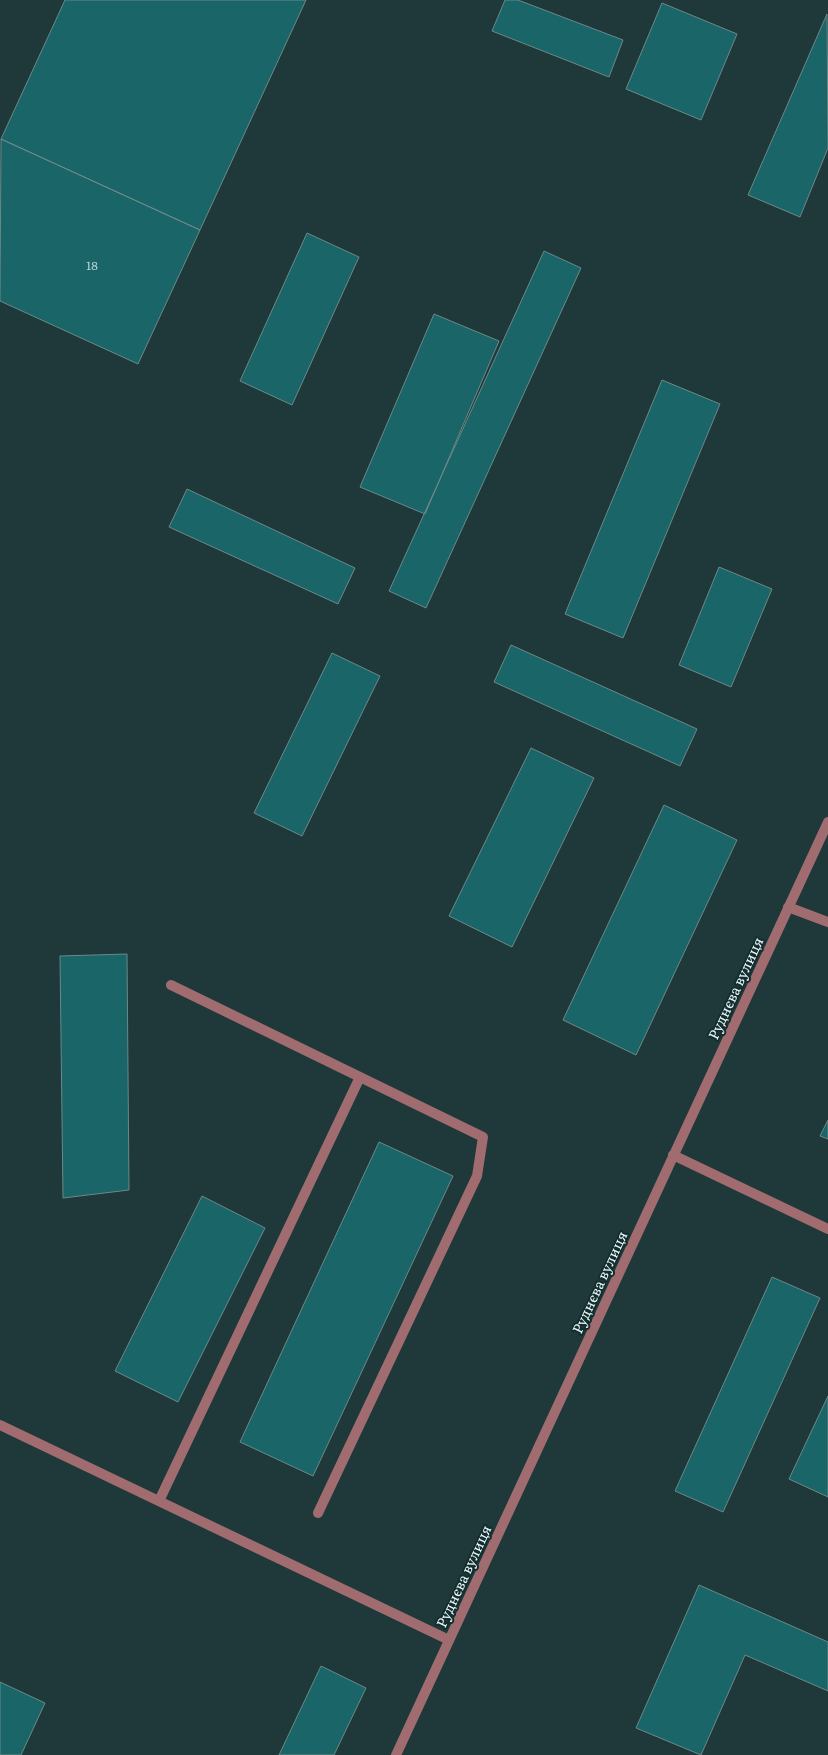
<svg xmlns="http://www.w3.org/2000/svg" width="828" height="1755" font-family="Literata,serif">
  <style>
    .building { fill: #196568; stroke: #6d8989 }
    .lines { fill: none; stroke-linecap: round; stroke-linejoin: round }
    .minor { stroke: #a06c70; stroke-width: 10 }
    .labels { text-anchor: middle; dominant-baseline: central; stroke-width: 4; stroke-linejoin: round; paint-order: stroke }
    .number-label { font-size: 12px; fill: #b5d2d4 }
    .street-label { font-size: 14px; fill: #e9f7f8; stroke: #142e2f }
  </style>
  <rect width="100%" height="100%" fill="#1f3839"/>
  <path class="building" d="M65,0H306L200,230L1,139Z
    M505,0H518L623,40L609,77L492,31Z
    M662,3L737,34L701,120L626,89Z
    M827,14L828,148L800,217L748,195Z
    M1,139L200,230L138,364L0,301Z
    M307,233L359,257L292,405L240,381Z
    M544,251L581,268L426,608L389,591Z
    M434,314L499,341L425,514L360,487Z
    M662,380L720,404L623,638L565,614Z
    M187,489L355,568L338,604L169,527Z
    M719,567L772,589L731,687L679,665Z
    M511,645L697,729L680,766L494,682Z
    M332,653L380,676L302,836L254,813Z
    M531,748L594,778L512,947L449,916Z
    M664,805L737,840L636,1055L563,1020Z
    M127,954L129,1190L63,1198L60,956Z
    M828,1120V1139L820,1136Z
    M379,1142L453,1176L313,1476L240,1442Z
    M202,1196L265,1228L178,1402L115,1371Z
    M772,1277L820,1298L723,1512L675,1491Z
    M828,1396V1497L789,1479Z
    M699,1585L828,1642V1691L745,1655L701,1755L636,1728Z
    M321,1666L366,1688L334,1755H279Z
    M0,1682L45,1703L21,1755H0Z"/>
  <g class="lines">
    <path class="minor" d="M788,907L828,922
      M171,985L483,1137L477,1176L318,1513
      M673,1155L828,1229
      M0,1425L449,1640
      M159,1501L360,1077
      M396,1755L828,822"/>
  </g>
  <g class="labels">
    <g class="number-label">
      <text x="92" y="265">18</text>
    </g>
    <g class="street-label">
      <text transform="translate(735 988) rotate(-65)">Руднєва вулиця</text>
      <text transform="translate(599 1282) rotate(-65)">Руднєва вулиця</text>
      <text transform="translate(463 1576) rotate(-65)">Руднєва вулиця</text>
    </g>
  </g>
</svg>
